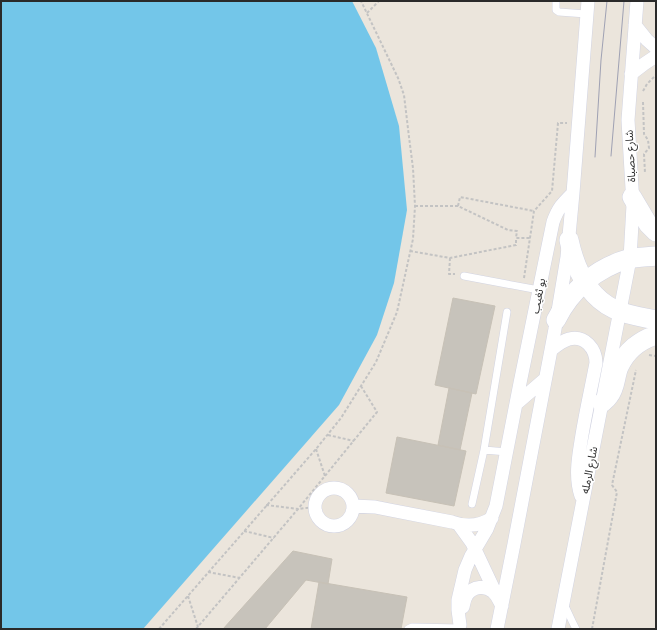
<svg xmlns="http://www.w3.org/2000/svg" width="657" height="630" font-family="'Archivo Narrow','Noto Sans Arabic',sans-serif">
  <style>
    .water { fill: #73c6e9 }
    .building { fill: #c7c3bb; stroke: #c7c1b6 }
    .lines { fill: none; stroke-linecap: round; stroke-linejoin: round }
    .lane-casing { stroke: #d2d4e2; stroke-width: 8 }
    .street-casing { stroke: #d2d4e2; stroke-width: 14 }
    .secondary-casing { stroke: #d2d4e2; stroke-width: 20 }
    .path { stroke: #c3c3c3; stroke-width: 2; stroke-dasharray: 3 2; stroke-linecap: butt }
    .lane { stroke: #fff; stroke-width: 7 }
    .street { stroke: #fff; stroke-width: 13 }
    .secondary { stroke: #fff; stroke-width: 19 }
    .tram { stroke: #9fa1b3; stroke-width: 1 }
    .labels { text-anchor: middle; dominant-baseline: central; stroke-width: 3; stroke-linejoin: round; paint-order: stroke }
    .street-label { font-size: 11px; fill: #2a2a2a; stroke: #fff }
  </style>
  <rect width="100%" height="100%" fill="#ebe5dc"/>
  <path class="water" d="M1,1H352L376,48L399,126L407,210L394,283L377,335L339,405L143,629H1Z"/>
  <path class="building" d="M453,298L495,306L476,394L435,385Z
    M449,388L472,393L460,450L438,445Z
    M397,437L466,451L454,506L386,493Z
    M293,551L332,559L328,584L306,580L265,629H223Z
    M319,582L407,597L401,629H311Z"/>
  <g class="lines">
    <g class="lane-casing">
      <path id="lane" d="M556,1V10L559,12L586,14
        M464,276L539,290
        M484,450L507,312
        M472,504L484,450L507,452
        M564,604L572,621L576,629
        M408,629L412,627L460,628"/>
    </g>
    <g class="street-casing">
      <path id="street" d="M635,25L647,40L656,48
        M631,74L644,64L656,56
        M551,350C556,346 562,341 569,339C585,335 596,349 596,363C591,389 585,415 581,441C578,459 575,478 581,496
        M516,404L545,379
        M315 507a19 19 0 1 1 38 0a19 19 0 1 1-38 0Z
        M353,506L375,507L390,510L452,522C466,527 480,526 492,518
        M459,525L472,543L496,594
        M463,607C464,603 464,599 467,595C473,586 486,585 493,592C497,595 499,601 502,606
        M460,625L458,610V600L465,570L471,556L487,529L496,506L520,383L553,222C558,208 562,204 573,193
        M497,629L514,544L555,329L567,257L573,193L588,1
        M558,629L630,259L633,205L628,120L637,1"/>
    </g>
    <g class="secondary-casing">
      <path id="secondary" d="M632,197L648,224L656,232
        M569,240C575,268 587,296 614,309C626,315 642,317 656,320
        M556,320C571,290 596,268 628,259C637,257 647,257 656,256
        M602,403C604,401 607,399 609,396C616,388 615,376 619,367C626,351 640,340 656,335"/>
    </g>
    <path class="path" d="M367,13L379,1
      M643,91L647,84L656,75
      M643,102L644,134L648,140L649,148L644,154L645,173
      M415,206H458L508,230L517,231L516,238H530
      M458,206L460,197L534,211
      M410,251L450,258L516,245V238
      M450,258L449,274H455
      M524,278L534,211L552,191L558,123H567
      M649,355L656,356
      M328,435L354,441
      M316,449L325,476
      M266,505L298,509L377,412L361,386
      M244,531L274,538
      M208,572L240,578
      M188,596L198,627
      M159,629L316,449L341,418L376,362L397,312L413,239L415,206L413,168L409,137L404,95L398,78L361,1
      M196,629L298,509L315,507
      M592,629L617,492L612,485L636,370"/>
    <use href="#lane" class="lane"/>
    <use href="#street" class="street"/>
    <use href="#secondary" class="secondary"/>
    <path class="tram" d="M611,156L624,1
      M595,157L601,60L607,1"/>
  </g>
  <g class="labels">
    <g class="street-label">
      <text transform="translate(630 156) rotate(-93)">شارع حصباة</text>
      <text transform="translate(538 296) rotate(-79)">بو ثغيب</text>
      <text transform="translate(589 470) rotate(-79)">شارع الرمله</text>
    </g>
  </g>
  <rect width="657" height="630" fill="none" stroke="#2a2a2a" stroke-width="4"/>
</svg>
